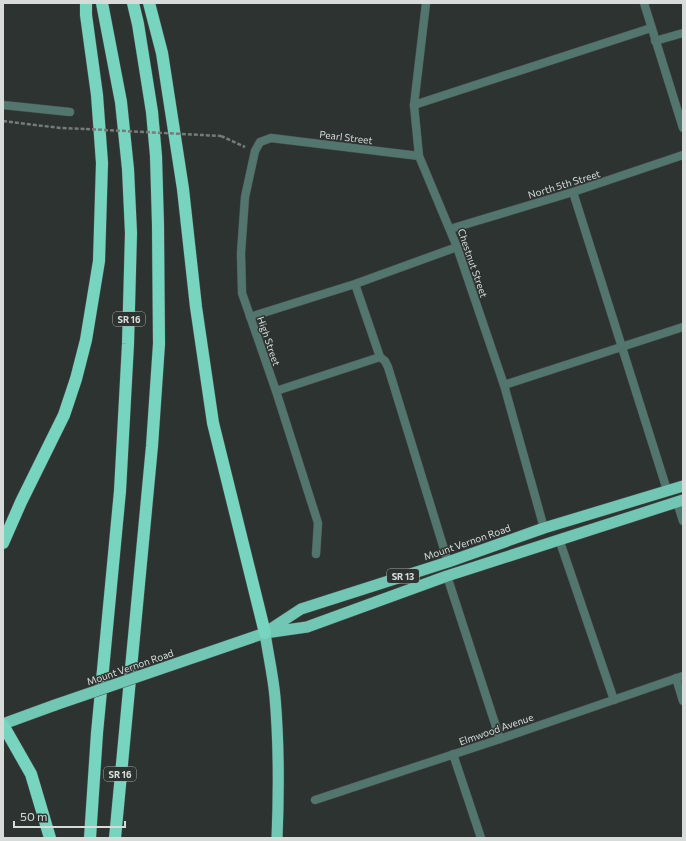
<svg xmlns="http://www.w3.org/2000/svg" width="686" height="841" font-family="Commissioner,sans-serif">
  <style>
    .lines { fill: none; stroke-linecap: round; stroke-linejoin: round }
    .service-casing { stroke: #4b514f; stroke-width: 9 }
    .minor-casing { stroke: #4b514f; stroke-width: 9 }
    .trunk-casing { stroke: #4b514f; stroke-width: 12 }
    .motorway-casing { stroke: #4b514f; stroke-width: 13 }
    .path { stroke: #767b7a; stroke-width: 2.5; stroke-dasharray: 4 2; stroke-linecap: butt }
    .service { stroke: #52766d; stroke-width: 8 }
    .minor { stroke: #52766d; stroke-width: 8 }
    .trunk { stroke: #71c7b4; stroke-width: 11 }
    .motorway { stroke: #76d4bf; stroke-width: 12 }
    .trunk-bridge-casing { stroke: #4b514f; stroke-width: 12; stroke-linecap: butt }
    .path-bridge { stroke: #767b7a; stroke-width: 2.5; stroke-dasharray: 4 2; stroke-linecap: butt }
    .trunk-bridge { stroke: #71c7b4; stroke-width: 11 }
    .labels { text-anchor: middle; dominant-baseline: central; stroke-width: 3; stroke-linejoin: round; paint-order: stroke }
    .shield { fill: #2c3331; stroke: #a4a9a7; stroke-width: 1 }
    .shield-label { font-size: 9px; font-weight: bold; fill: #d7dbda }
    .street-label { font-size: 10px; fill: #d7dbda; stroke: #2c3331 }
  </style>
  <rect width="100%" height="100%" fill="#2c3331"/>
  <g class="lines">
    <g class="service-casing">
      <path id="service" d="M655,41L683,33
        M414,105L651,28
        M573,192L667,490
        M250,317L355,284L457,247
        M380,357L385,361L388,367L448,562
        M504,385L683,327
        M276,391L380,357L355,284
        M677,502L683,521
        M559,539L614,700
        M447,576L500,739
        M676,678L683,701
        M453,754L481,838"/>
    </g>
    <g class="minor-casing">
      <path id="minor" d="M426,3L414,105L419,156L457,247L504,385L544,528
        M644,3L683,128
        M3,105L70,112
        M450,229L573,192L683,155
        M316,554L318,523L276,391L242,293L241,253L245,197L255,151L260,142L271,138L419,156
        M315,800L500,739L683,676"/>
    </g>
    <g class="trunk-casing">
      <path id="trunk" d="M269,630L301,609L448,562L544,528L683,486
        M265,633C268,654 273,675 275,697C279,744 279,791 277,838
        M201,655L265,633L307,627L447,576L683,500
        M3,724L55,705"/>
    </g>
    <g class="motorway-casing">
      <path id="motorway" d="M149,3L162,53L183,189L196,307L213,423L265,633
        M3,543L21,502L64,415L76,379L86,340L99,261L102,163L97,95L86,15V3
        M3,725L31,774L50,838
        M90,838L97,733L120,491L128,344L131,233L128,169L121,102L102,3
        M115,838L152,446L159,344L158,225L156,156L152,112L138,24L133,3"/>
    </g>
    <path class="path" d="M3,121L60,128L86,129
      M221,136L245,147"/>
    <use href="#service" class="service"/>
    <use href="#minor" class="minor"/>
    <use href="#trunk" class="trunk"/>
    <use href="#motorway" class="motorway"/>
    <g class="trunk-bridge-casing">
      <path id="trunk-bridge" d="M55,705L201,655"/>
    </g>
    <path class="path-bridge" d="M86,129L221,136"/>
    <use href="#trunk-bridge" class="trunk-bridge"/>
  </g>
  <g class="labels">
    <g class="shield">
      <rect x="113" y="312" width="32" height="14" rx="3"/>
      <rect x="387" y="569" width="32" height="14" rx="3"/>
      <rect x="104" y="767" width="32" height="14" rx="3"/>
    </g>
    <g class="shield-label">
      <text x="129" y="319">SR 16</text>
      <text x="403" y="576">SR 13</text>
      <text x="120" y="774">SR 16</text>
    </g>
    <g class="street-label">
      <text transform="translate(346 137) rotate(7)">Pearl Street</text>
      <text transform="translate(564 184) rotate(-17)">North 5th Street</text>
      <text transform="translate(473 263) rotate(71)">Chestnut Street</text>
      <text transform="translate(269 341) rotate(71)">High Street</text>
      <text transform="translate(467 542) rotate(-19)">Mount Vernon Road</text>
      <text transform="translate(130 667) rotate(-19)">Mount Vernon Road</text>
      <text transform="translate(496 729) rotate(-19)">Elmwood Avenue</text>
    </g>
  </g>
  <rect width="686" height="841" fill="none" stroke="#d7dbda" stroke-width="8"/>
  <path d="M14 821v6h111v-6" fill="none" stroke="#d7dbda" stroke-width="2"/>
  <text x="20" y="821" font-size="12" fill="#d7dbda" stroke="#2c3331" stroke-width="3" paint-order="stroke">50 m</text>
</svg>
